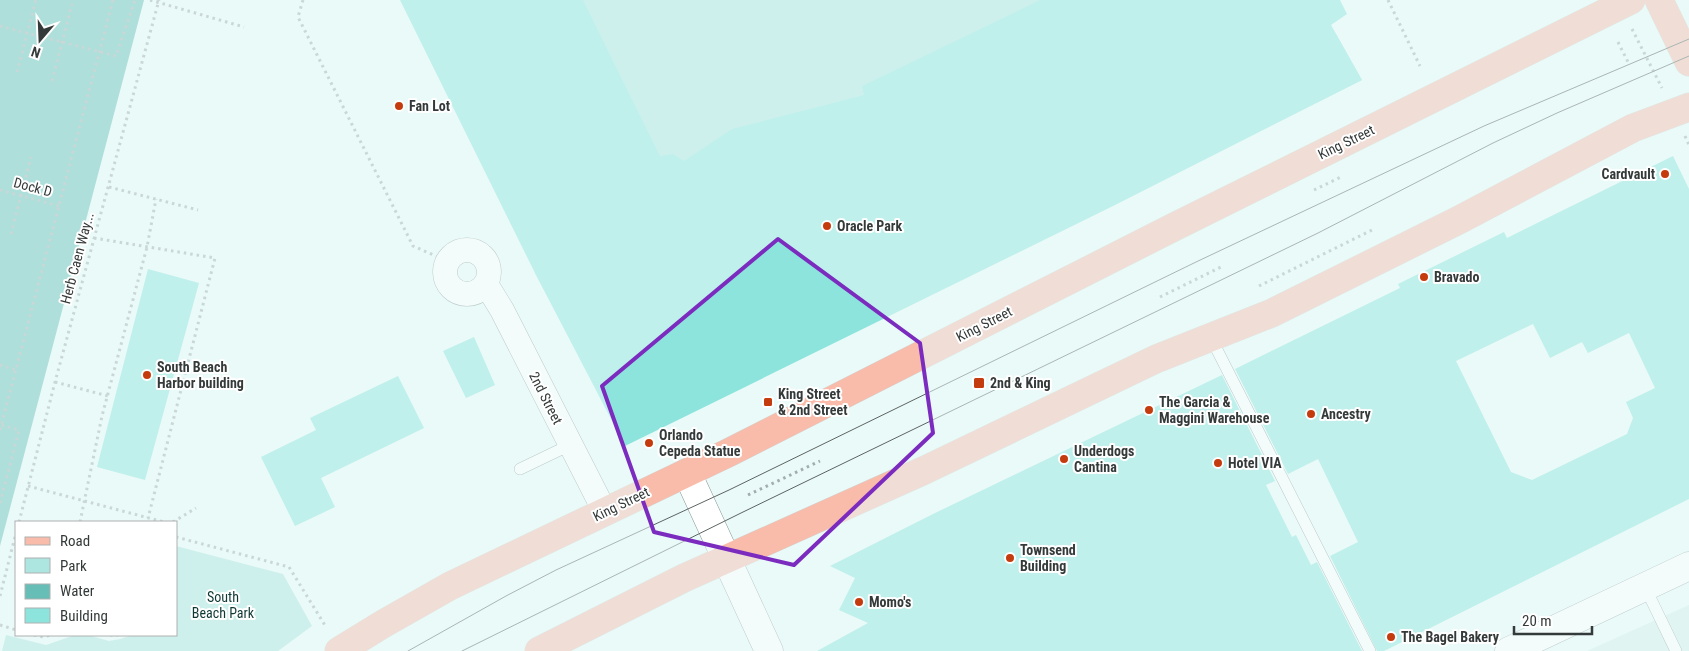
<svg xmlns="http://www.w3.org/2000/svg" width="1689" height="651" font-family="'Roboto Condensed',sans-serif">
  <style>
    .built { fill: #d5edea }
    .green { fill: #ade5e0 }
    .water { fill: #67beb7 }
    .building { fill: #8de4dd; fill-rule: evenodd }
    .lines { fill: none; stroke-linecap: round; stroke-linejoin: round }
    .service-casing { stroke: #869593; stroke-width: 12 }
    .minor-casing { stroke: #869593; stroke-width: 25 }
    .tertiary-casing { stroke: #869593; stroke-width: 29 }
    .primary-casing { stroke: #d2d4d3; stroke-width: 29 }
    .path { stroke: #a2aead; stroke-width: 3; stroke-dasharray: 2.5 4; stroke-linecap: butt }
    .service { stroke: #fff; stroke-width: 11 }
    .minor { stroke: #fff; stroke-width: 24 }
    .tertiary { stroke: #fff; stroke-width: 28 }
    .primary { stroke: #f9bbaa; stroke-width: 28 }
    .tram { stroke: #5c6463; stroke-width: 1 }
    .marked { fill: none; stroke: #7b2cbf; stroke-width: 4; stroke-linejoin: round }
    .poi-dot { fill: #c43b0e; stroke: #fff; stroke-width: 2 }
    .labels { text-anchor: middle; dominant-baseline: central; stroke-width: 4; stroke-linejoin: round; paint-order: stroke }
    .poi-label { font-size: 14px; font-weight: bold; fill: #343a39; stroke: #fff; text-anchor: start }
    .street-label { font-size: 14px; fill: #343a39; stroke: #fff }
    .park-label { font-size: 14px; fill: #0e3835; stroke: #fff }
  </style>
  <rect width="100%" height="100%" fill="#eafaf8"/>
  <path class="built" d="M1689,605V651H1587Z"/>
  <path class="green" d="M470,0H1272L1296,56L1336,34L1362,80L1320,101L603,401L535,273L568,258Z
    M176,546L283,574L312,626L278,651H2L6,635L46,645L75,635H88L109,641L120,639L132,635H176Z"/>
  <path class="water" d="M0,0H144L0,546Z"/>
  <path class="building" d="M400,0H583L660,156L673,154L684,161L732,129L864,95L862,86L1040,0H1340L1347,14L1331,25L1362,80L1115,205L625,446L535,273Z
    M1673,156L1689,189V499L1384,651H1377L1330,556L1358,542L1318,459L1288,474L1235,369L1400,288L1398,284L1504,232L1507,238ZM1533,324L1550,358L1582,342L1588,353L1629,333L1655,388L1626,402L1633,418L1627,434L1532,480L1511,472L1456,361Z
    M148,269L199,283L145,480L97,467Z
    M474,337L495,385L466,398L443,351Z
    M1222,375L1275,481L1266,485L1292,537L1296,535L1311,565L1317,562L1362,651H817L868,623L839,610L855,578L830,566L933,514Z
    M398,376L424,428L321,478L335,507L295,526L261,457L316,430L310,418Z"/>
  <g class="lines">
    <g class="service-casing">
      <path id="service" d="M1211,338L1370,651
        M520,469L570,445
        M1645,587L1676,651"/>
    </g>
    <g class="minor-casing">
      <path id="minor" d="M445 272a22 22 0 1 1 44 0a22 22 0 1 1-44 0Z
        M486,284L502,310L605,512"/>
    </g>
    <g class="tertiary-casing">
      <path id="tertiary" d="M687,473L769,651
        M1509,651L1689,566"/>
    </g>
    <g class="primary-casing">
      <path id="primary" d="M1659,0L1689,62
        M339,651L383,624L450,586L728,453L1174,227L1631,0
        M539,651L684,578L925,470L1156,359L1272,313L1459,220L1633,128L1689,107"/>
    </g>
    <path class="path" d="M150,0L244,27
      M303,0L298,17L413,246L447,261
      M1388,0L1420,66
      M0,26L116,56L135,0
      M1632,29L1662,88
      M1618,42L1628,62
      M17,72L36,0
      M52,81L72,4
      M1685,136L1689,145
      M109,187L198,210
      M0,190L59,206
      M1314,190L1341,177
      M11,234L31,157
      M94,238L215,258L148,518
      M1259,286L1374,229
      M1160,297L1221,267
      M0,365L16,370
      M55,382L108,396
      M0,430L113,0
      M28,486L164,522
      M748,495L820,461
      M0,503L19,430L1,425
      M19,522L55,382L159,0
      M80,522L102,416L147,247L156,199
      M173,522L196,508
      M176,537L289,567L326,627
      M0,596L16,533
      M0,625L16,630
      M34,635L43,637L51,635
      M110,635H118"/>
    <use href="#service" class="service"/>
    <use href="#minor" class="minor"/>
    <use href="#tertiary" class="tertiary"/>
    <use href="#primary" class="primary"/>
    <path class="tram" d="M408,651L506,596L556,570L729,490L1196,262L1484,126L1689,39
      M462,651L741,513L1318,233L1493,143L1557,113L1689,56"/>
  </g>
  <path d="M0 0H1689V651H0ZM778,239L920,343L933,433L794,565L654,532L602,386Z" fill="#eafaf8" fill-opacity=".55" fill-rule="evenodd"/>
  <path class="marked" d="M778,239L920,343L933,433L794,565L654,532L602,386Z"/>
  <g class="poi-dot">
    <circle cx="399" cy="106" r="5"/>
    <circle cx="1665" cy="174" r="5"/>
    <circle cx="827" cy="226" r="5"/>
    <circle cx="1424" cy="277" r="5"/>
    <circle cx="147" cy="375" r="5"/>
    <rect x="973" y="377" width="12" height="12" rx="2.5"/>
    <rect x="763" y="397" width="10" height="10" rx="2.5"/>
    <circle cx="1149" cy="410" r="5"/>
    <circle cx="1311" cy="414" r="5"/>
    <circle cx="649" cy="443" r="5"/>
    <circle cx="1064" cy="459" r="5"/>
    <circle cx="1218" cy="463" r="5"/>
    <circle cx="1010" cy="558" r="5"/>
    <circle cx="859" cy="602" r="5"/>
    <circle cx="1391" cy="637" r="5"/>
  </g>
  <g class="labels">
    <g class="poi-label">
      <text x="409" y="106">Fan Lot</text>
      <text x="1655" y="174" text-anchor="end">Cardvault</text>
      <text x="837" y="226">Oracle Park</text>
      <text x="1434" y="277">Bravado</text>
      <text x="157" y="367">South Beach<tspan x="157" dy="16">Harbor building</tspan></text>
      <text x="990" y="383">2nd &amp; King</text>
      <text x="778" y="394">King Street<tspan x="778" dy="16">&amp; 2nd Street</tspan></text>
      <text x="1159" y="402">The Garcia &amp;<tspan x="1159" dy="16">Maggini Warehouse</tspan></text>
      <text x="1321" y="414">Ancestry</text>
      <text x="659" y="435">Orlando<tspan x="659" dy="16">Cepeda Statue</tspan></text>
      <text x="1074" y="451">Underdogs<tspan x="1074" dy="16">Cantina</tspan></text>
      <text x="1228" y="463">Hotel VIA</text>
      <text x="1020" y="550">Townsend<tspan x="1020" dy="16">Building</tspan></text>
      <text x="869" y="602">Momo's</text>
      <text x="1401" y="637">The Bagel Bakery</text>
    </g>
    <g class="street-label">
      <text transform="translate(1346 142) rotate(-26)">King Street</text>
      <text transform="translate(33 187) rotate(15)">Dock D</text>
      <text transform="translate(77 258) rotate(-75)">Herb Caen Way...</text>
      <text transform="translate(984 324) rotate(-27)">King Street</text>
      <text transform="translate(546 398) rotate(63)">2nd Street</text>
      <text transform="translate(621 504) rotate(-26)">King Street</text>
    </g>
    <g class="park-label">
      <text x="223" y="597">South<tspan x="223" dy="16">Beach Park</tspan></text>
    </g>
  </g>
  <rect x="15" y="521" width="162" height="115" fill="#ffffff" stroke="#aeb0b0"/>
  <rect x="25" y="537" width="25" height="8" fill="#f9bbaa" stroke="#aeb0b0"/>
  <text x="60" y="546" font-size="15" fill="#343a39">Road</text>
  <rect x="25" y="558" width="25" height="15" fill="#ade5e0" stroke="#aeb0b0"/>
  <text x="60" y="571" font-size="15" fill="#343a39">Park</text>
  <rect x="25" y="584" width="25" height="15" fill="#67beb7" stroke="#aeb0b0"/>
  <text x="60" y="596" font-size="15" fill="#343a39">Water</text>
  <rect x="25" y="608" width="25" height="15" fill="#8de4dd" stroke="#aeb0b0"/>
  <text x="60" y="621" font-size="15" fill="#343a39">Building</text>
  <g transform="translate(40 40) rotate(199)" stroke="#ffffff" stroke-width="4" paint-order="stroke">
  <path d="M0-4L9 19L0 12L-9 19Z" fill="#343a39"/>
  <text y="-8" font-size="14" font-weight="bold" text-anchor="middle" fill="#343a39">N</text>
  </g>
  <path d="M1514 626v8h78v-8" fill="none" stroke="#343a39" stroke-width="2.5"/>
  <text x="1522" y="626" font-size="15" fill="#343a39" stroke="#ffffff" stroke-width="4" paint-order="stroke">20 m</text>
</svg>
